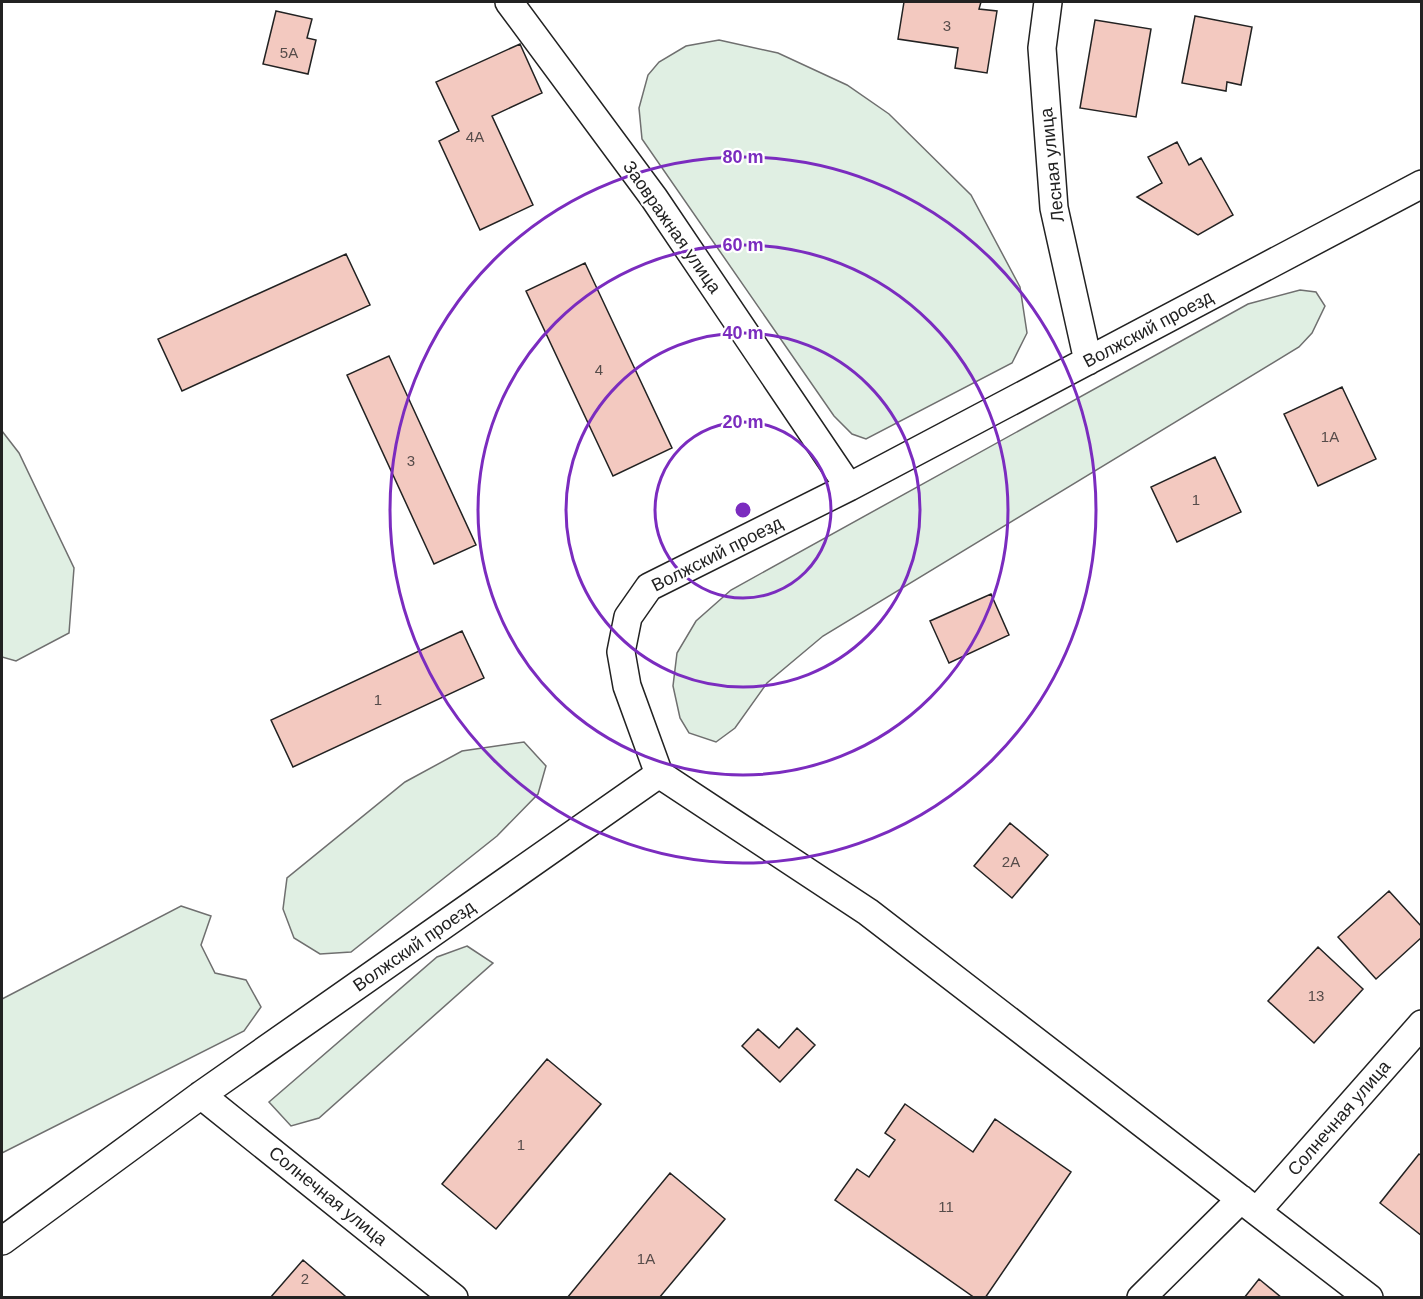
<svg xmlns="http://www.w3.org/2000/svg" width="1423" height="1299" font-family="Helvetica,sans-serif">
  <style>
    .green { fill: #e0efe3; stroke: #6f6f6f; stroke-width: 1.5 }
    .building { fill: #f3c9c0; stroke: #222; stroke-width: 1.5 }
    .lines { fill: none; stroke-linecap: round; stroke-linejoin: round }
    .street-casing { stroke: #222; stroke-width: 30 }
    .street { stroke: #fff; stroke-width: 27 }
    .ring { fill: none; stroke: #7b2cbf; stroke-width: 3 }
    .labels { text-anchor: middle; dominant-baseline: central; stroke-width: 4.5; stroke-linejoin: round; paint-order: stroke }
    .number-label { font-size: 15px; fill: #564c4a }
    .street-label { font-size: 18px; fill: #222; stroke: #fff }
    .centre { fill: #7b2cbf; stroke: #fff; stroke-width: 3 }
    .ring-label { font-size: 18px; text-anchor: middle; font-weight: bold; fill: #7b2cbf; stroke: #fff; stroke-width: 4.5; stroke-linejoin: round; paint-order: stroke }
  </style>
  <rect width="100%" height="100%" fill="#fff"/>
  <path class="green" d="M719,40L778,53L847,85L889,114L971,195L1020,287L1027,333L1012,363L866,439L852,434L834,416L642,139L639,108L648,75L659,62L686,46Z
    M1300,290L1316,292L1325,306L1312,333L1299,347L823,636L767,683L735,728L716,742L689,733L680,718L673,686L677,653L696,621L731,590L1248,304Z
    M2,431L19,453L74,568L69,633L16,661L2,657Z
    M524,742L546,766L538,794L497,836L351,952L320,954L294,938L283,909L287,878L405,782L462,751Z
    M181,906L211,916L201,945L215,973L246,980L261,1007L244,1031L2,1153V999Z
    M467,946L493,963L319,1118L291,1126L269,1102L437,957Z"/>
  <path class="building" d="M904,2H981L979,9L997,11L987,73L955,68L958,48L898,39Z
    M276,11L312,19L307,38L316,40L308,74L263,64Z
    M1195,16L1252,27L1241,85L1227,82L1226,91L1182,83Z
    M1095,20L1151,29L1136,117L1080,108Z
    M520,44L542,93L492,116L533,205L480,230L439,141L459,131L436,82Z
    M1177,142L1189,165L1201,158L1233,215L1198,235L1137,197L1162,183L1148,157Z
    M346,254L370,305L182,391L158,339Z
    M585,263L672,448L613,476L526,291Z
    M389,356L476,545L434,564L347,375Z
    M1342,387L1376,459L1318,486L1284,414Z
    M1215,457L1241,512L1177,542L1151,487Z
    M991,594L1009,635L949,663L930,621Z
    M462,631L484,678L293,767L271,720Z
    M1010,823L1048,855L1012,898L974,866Z
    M1389,891L1422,927V937L1376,979L1338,937Z
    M1318,947L1363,989L1314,1043L1268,1001Z
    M797,1028L815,1045L780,1082L742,1046L758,1029L779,1048Z
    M547,1059L601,1104L496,1229L442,1184Z
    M905,1104L973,1152L995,1119L1071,1172L985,1298H975L835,1200L857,1169L869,1177L895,1140L885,1133Z
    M1419,1154L1422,1156V1236L1380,1203Z
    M670,1173L725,1219L659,1298H567Z
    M303,1260L345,1296L343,1298H270Z
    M1259,1279L1282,1298H1244Z"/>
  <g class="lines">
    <g class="street-casing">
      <path id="street" d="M509,2L654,198L849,487
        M1048,2L1042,48L1054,208L1088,361
        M659,774L868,912L1369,1298
        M201,1095L454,1298
        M1257,1211L1422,1024
        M2,1241L201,1095L659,774L627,686L621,652L628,617L649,587L849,487L1422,184
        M1141,1298L1241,1199"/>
    </g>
    <use href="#street" class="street"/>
  </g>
  <g class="ring">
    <circle cx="743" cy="510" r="88"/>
    <circle cx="743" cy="510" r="177"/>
    <circle cx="743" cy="510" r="265"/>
    <circle cx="743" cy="510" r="353"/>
  </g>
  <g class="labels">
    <g class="number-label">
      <text x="947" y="25">3</text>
      <text x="289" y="52">5А</text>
      <text x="475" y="136">4А</text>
      <text x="599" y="369">4</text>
      <text x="1330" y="436">1А</text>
      <text x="411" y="460">3</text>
      <text x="1196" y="499">1</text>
      <text x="378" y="699">1</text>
      <text x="1011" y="861">2А</text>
      <text x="1316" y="995">13</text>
      <text x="521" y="1144">1</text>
      <text x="946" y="1206">11</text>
      <text x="646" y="1258">1А</text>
      <text x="305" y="1278">2</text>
    </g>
    <g class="street-label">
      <text transform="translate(1052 165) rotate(-96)">Лесная улица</text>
      <text transform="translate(672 227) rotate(55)">Заовражная улица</text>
      <text transform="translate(1148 329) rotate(-28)">Волжский проезд</text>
      <text transform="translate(717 554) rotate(-27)">Волжский проезд</text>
      <text transform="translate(414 946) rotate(-35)">Волжский проезд</text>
      <text transform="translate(1339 1118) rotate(-49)">Солнечная улица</text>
      <text transform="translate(328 1196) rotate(39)">Солнечная улица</text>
    </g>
  </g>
  <circle cx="743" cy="510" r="9" class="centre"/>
  <g class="ring-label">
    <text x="743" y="163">80 m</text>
    <text x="743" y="251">60 m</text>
    <text x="743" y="339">40 m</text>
    <text x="743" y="428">20 m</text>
  </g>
  <rect width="1423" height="1299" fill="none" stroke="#222222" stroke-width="6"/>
</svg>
